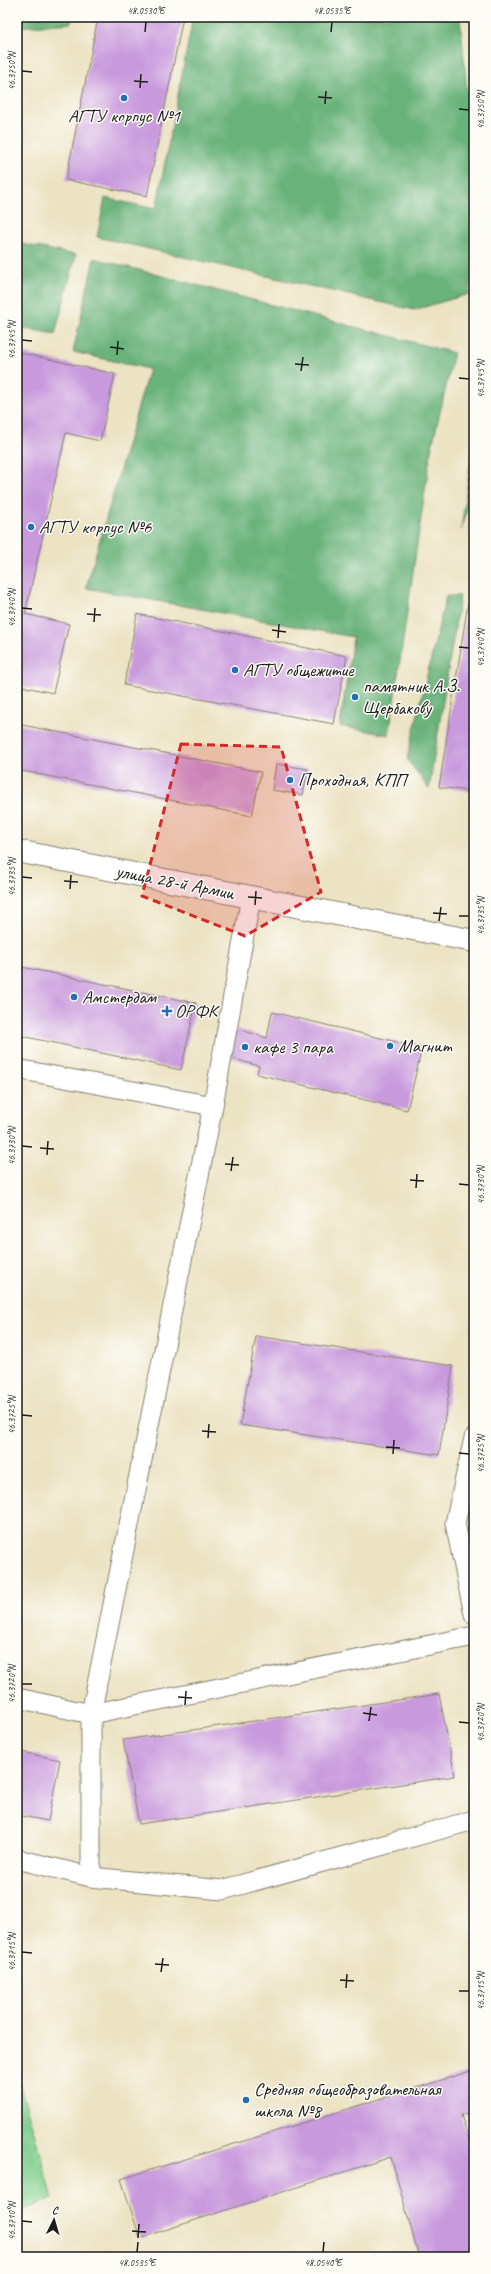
<svg xmlns="http://www.w3.org/2000/svg" width="491" height="2274" font-family="Caveat,sans-serif">
  <style>
    .green { fill: #82d08f; stroke: #4f7656 }
    .forest { fill: #69b27a; stroke: #42674b }
    .building { fill: #c899dd }
    .lines { fill: none; stroke-linecap: round; stroke-linejoin: round }
    .lane-casing { stroke: #848070; stroke-width: 21 }
    .secondary-casing { stroke: #848070; stroke-width: 24 }
    .lane { stroke: #fff; stroke-width: 19 }
    .secondary { stroke: #fff; stroke-width: 22 }
    .marked { fill: #d62828; fill-opacity: 0.2; stroke: #d62828; stroke-width: 3; stroke-dasharray: 8 5; stroke-linejoin: round }
    .ticks { fill: none; stroke: #1c1c1c; stroke-width: 1.5 }
    .poi-dot { fill: #1f6fb2; stroke: #fdfcf7; stroke-width: 1.5 }
    .labels { text-anchor: middle; dominant-baseline: central; stroke-width: 3; stroke-linejoin: round; paint-order: stroke }
    .poi-label { font-size: 19px; fill: #1c1c1c; stroke: #fdfcf7; text-anchor: start }
    .street-label { font-size: 19px; fill: #1c1c1c; stroke: #fdfcf7 }
    .neatline { fill: none; stroke: #1c1c1c; stroke-width: 1.5 }
    .ticks-label { font-size: 10px; text-anchor: middle; fill: #1c1c1c }
  </style>
  <rect width="100%" height="100%" fill="#fdfcf7"/>
  <filter id="ink" filterUnits="userSpaceOnUse"><feTurbulence type="fractalNoise" baseFrequency=".025" numOctaves="2"/><feDisplacementMap in="SourceGraphic" scale="8" xChannelSelector="R" yChannelSelector="G"/><feConvolveMatrix kernelMatrix="1 2 1 2 8 2 1 2 1" color-interpolation-filters="sRGB"/></filter>
  <filter id="wash" filterUnits="userSpaceOnUse"><feTurbulence type="fractalNoise" baseFrequency=".012" numOctaves="4" result="noise"/><feDisplacementMap in="SourceGraphic" scale="16" xChannelSelector="R" yChannelSelector="G"/><feGaussianBlur stdDeviation="0.9" result="paint"/><feColorMatrix in="noise" values="0 0 0 0 0 0 0 0 0 0 0 0 0 0 0 0 0 1.4 0 .05"/><feComposite in="paint" operator="in"/></filter>
  <g filter="url(#wash)">
    <rect width="100%" height="100%" fill="#ece3c3"/>
    <path class="green" d="M17,2075L53,2198L17,2213Z"/>
    <path class="forest" d="M20,17H72L71,23L18,27Z
      M193,17H460L474,165V236L469,294L414,310L97,237L105,198L156,209Z
      M17,243L76,255L55,334L17,327Z
      M94,258L454,353L431,450L389,735L340,726L353,637L86,588L149,369L73,352Z
      M474,434V489L461,530Z
      M446,596H460L429,789L407,759Z"/>
    <g id="blocks">
      <path class="building" d="M98,17H183L147,196L66,180Z
        M17,352L115,374L100,441L66,433L25,614L69,624L53,693L17,685Z
        M468,603L474,604V792L439,787Z
        M137,614L347,656L334,724L124,685Z
        M17,724L261,772L252,816L17,770Z
        M276,764L308,769L303,795L272,790Z
        M17,966L196,1003L181,1070L17,1035Z
        M272,1012L422,1048L407,1110L257,1074L259,1066L223,1056L231,1027L267,1038Z
        M256,1336L453,1366L439,1455L240,1425Z
        M439,1694L455,1776L139,1824L123,1740Z
        M17,1751L60,1760L48,1821L17,1815Z
        M474,2070V2111L461,2115L474,2155V2257H419L391,2157L140,2238L121,2179Z"/>
    </g>
  </g>
  <g filter="url(#ink)">
    <use href="#blocks" fill-opacity="0" stroke="#848070" stroke-width="1"/>
    <g class="lines">
      <g class="lane-casing">
        <path id="lane" d="M17,1069L213,1106
          M474,1438L455,1523L474,1614
          M17,1698L91,1714L474,1636
          M17,1859L91,1877L222,1890L474,1820
          M91,1877V1714L213,1106L251,897"/>
      </g>
      <g class="secondary-casing">
        <path id="secondary" d="M17,851L474,941"/>
      </g>
      <use href="#lane" class="lane"/>
      <use href="#secondary" class="secondary"/>
    </g>
  </g>
  <path class="marked" d="M181,744L281,747L321,892L245,936L142,896Z"/>
  <path class="ticks" d="M145,32L146,22M331,32L332,22M22,71L32,72M134,81L148,82M140,88L141,74M318,97L332,98M325,104L326,91M459,109L469,110M22,340L32,341M110,347L124,349M117,355L118,341M295,364L309,365M301,371L303,357M459,378L469,379M22,608L32,609M87,614L101,615M94,622L95,608M272,630L286,632M278,638L279,624M459,647L469,648M22,877L32,878M64,881L78,882M70,889L71,875M248,897L262,898M255,905L256,891M433,913L447,914M459,916H469M439,921L441,907M22,1146L32,1147M40,1148L54,1149M47,1155L48,1141M225,1164L239,1165M231,1171L233,1157M410,1180L424,1181M459,1184L469,1185M416,1188L417,1174M22,1415L32,1416M202,1431L216,1432M208,1438L209,1424M386,1447L400,1448M459,1453L469,1454M393,1454L394,1440M22,1684H32M178,1697L192,1698M185,1705L186,1691M363,1713L377,1715M369,1721L371,1707M459,1722L469,1723M22,1952L32,1953M155,1964L169,1965M161,1972L163,1958M340,1980L354,1981M346,1988L347,1974M459,1991H469M22,2221L32,2222M132,2231L146,2232M138,2238L139,2224M137,2252L138,2242M323,2252L324,2242"/>
  <g class="poi-dot">
    <circle cx="124" cy="98" r="4"/>
    <circle cx="31" cy="527" r="4"/>
    <circle cx="235" cy="670" r="4"/>
    <circle cx="355" cy="697" r="4"/>
    <circle cx="290" cy="780" r="4"/>
    <circle cx="74" cy="997" r="4"/>
    <path d="M165 1005h4v4h4v4h-4v4h-4v-4h-4v-4h4z"/>
    <circle cx="390" cy="1046" r="4"/>
    <circle cx="245" cy="1047" r="4"/>
    <circle cx="246" cy="2100" r="4"/>
  </g>
  <g class="labels">
    <g class="poi-label">
      <text x="124" y="116" text-anchor="middle">АГТУ корпус №1</text>
      <text x="39" y="527">АГТУ корпус №6</text>
      <text x="243" y="670">АГТУ общежитие</text>
      <text x="363" y="686">памятник А.З.<tspan x="363" dy="22">Щербакову</tspan></text>
      <text x="298" y="780">Проходная, КПП</text>
      <text x="82" y="997">Амстердам</text>
      <text x="175" y="1011">ОРФК</text>
      <text x="398" y="1046">Магнит</text>
      <text x="253" y="1047">кафе 3 пара</text>
      <text x="254" y="2089">Средняя общеобразовательная<tspan x="254" dy="22">школа №8</tspan></text>
    </g>
    <g class="street-label">
      <text transform="translate(175 882) rotate(11)">улица 28-й Армии</text>
    </g>
  </g>
  <rect width="491" height="2274" fill="none" stroke="#fdfcf7" stroke-width="44"/>
  <g transform="translate(54 2220) rotate(5)" stroke="#fdfcf7" stroke-width="3" paint-order="stroke">
  <path d="M0-3L7 15L0 10L-7 15Z" fill="#1c1c1c"/>
  <text y="-6" font-size="11" font-weight="bold" text-anchor="middle" fill="#1c1c1c">С</text>
  </g>
  <rect x="22" y="22" width="447" height="2230" class="neatline"/>
  <g class="ticks-label">
    <text x="146" y="14">48.0530°E</text>
    <text x="332" y="14">48.0535°E</text>
    <text transform="translate(11 71) rotate(-90)" y="4">46.3750°N</text>
    <text transform="translate(480 110) rotate(-90)" y="4">46.3750°N</text>
    <text transform="translate(11 340) rotate(-90)" y="4">46.3745°N</text>
    <text transform="translate(480 379) rotate(-90)" y="4">46.3745°N</text>
    <text transform="translate(11 608) rotate(-90)" y="4">46.3740°N</text>
    <text transform="translate(480 648) rotate(-90)" y="4">46.3740°N</text>
    <text transform="translate(11 877) rotate(-90)" y="4">46.3735°N</text>
    <text transform="translate(480 916) rotate(-90)" y="4">46.3735°N</text>
    <text transform="translate(11 1146) rotate(-90)" y="4">46.3730°N</text>
    <text transform="translate(480 1185) rotate(-90)" y="4">46.3730°N</text>
    <text transform="translate(11 1415) rotate(-90)" y="4">46.3725°N</text>
    <text transform="translate(480 1454) rotate(-90)" y="4">46.3725°N</text>
    <text transform="translate(11 1684) rotate(-90)" y="4">46.3720°N</text>
    <text transform="translate(480 1723) rotate(-90)" y="4">46.3720°N</text>
    <text transform="translate(11 1952) rotate(-90)" y="4">46.3715°N</text>
    <text transform="translate(480 1991) rotate(-90)" y="4">46.3715°N</text>
    <text transform="translate(11 2221) rotate(-90)" y="4">46.3710°N</text>
    <text x="137" y="2266">48.0535°E</text>
    <text x="323" y="2266">48.0540°E</text>
  </g>
</svg>
